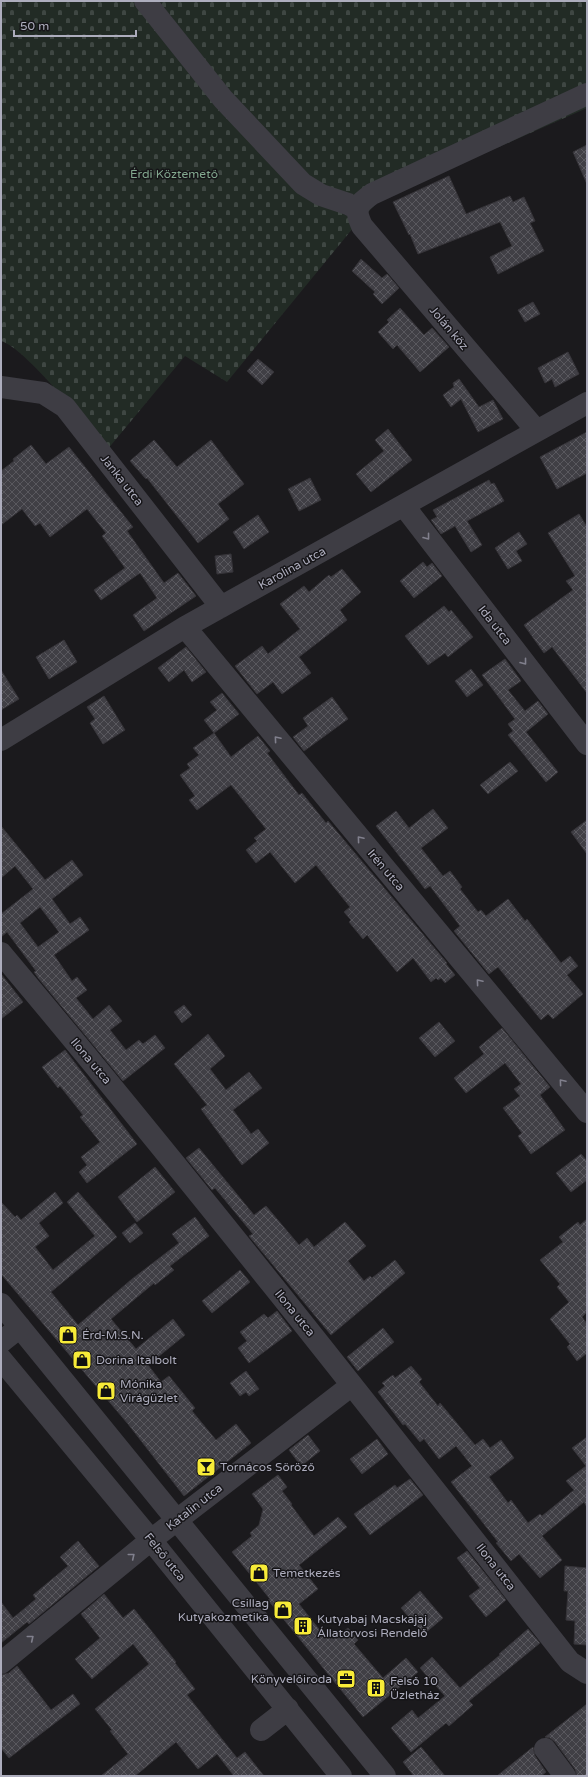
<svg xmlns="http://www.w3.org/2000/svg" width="588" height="1777" font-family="'Varela Round',sans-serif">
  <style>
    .cemetery { fill: url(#cemetery-stones) }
    .building { fill: url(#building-cross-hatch); stroke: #363439; fill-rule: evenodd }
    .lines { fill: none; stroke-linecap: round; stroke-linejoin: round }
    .minor { stroke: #3e3d44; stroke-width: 22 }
    .oneway { stroke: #81808d }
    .labels { text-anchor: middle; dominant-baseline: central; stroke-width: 3; stroke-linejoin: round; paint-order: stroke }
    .park-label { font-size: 12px; fill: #83a88f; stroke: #161518 }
    .street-label { font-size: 12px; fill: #adadbd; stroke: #161518 }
    .poi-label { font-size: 12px; fill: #adadbd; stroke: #161518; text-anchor: start }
  </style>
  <defs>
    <pattern id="cemetery-stones" width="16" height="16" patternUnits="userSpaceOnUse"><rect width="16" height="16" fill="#222b25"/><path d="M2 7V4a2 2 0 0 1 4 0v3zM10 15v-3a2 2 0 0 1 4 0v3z" fill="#3f4743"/></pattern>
    <pattern id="building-cross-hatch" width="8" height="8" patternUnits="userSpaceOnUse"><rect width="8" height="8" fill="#403f45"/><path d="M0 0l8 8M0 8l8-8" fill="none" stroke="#59585e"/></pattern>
  </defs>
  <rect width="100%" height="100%" fill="#1b1a1d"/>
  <path class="cemetery" d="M1,1H587V108L381,199L358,222L227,382L185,356L107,450C87,427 26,348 1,341Z"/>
  <path class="building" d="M587,145V184L573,152Z
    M449,176L466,214L510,196L513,202L524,197L535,221L530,223L544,251L498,274L490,257L512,246L500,222L418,254L410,234L409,235L393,202Z
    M361,259L382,278L387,274L399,288L382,304L373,294L375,292L352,271Z
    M533,302L540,314L525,322L518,310Z
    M400,308L424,335L432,328L449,347L420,372L397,345L393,349L378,332L389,322L387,320Z
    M568,352L579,374L555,387L552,379L545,383L538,368Z
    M258,359L274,372L262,385L247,371Z
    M459,379L479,407L493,400L503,419L478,432L461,399L451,407L443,395L454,387L453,383Z
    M388,429L412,460L371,492L356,474L384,451L375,440Z
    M587,432V473L557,489L540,457Z
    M154,440L177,467L211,440L244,484L218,504L229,519L198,543L147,478L146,479L130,461Z
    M31,445L46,464L69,447L133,527L127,531L164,583L178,573L196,596L144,631L133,615L157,598L140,573L101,600L94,590L125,568L102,536L106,533L87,509L50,537L40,523L35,526L22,509L1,525V471L14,461L13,459Z
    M310,478L321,500L299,511L288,489Z
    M489,480L491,484L494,483L504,501L467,521L482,545L471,552L455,526L441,534L431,520L437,517L433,510Z
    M579,514L587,527V693L552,647L544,653L524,625L573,590L566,581L575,576L548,533Z
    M258,515L269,532L244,549L233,532Z
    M519,532L527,544L516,551L522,561L508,569L495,548Z
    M231,554L233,572L217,574L215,556Z
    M423,562L427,567L432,563L442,576L414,598L400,581Z
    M342,569L361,592L340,610L347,620L299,657L311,673L282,694L273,682L257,694L235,666L262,646L268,654L300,629L280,604L304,586L309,592L329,575L331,577Z
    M444,606L449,612L451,610L473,637L448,657L445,653L428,665L405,636Z
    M64,640L77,662L49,679L36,657Z
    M186,647L206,672L192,682L184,670L169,682L158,668Z
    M505,659L521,681L508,690L525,711L538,701L548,714L526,732L558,772L546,782L508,735L513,731L508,724L515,719L482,675Z
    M471,669L483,685L467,697L455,681Z
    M1,670L19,699L1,710Z
    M222,693L239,714L214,733L204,720L217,710L210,702Z
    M104,696L125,730L103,744L90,723L95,719L87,707Z
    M332,697L348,719L304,751L293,737L308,726L303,718Z
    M214,733L231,757L258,736L270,751L267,753L299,795L302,793L326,823L328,821L447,963L446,964L455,975L445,983L441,978L438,980L436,978L431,982L413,958L397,972L367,935L363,939L349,922L351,920L344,912L350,907L316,865L295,883L270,852L256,863L246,850L257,841L254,838L266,829L231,785L197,810L189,800L195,796L180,775L190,768L187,764L199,755L193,748Z
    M510,762L518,771L488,794L480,785Z
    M433,809L448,828L421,848L443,876L450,871L462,887L460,889L478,912L481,910L486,916L508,899L525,921L527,919L561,963L570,956L578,966L567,975L583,994L553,1019L548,1014L541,1020L498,967L489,974L454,931L460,926L430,886L425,889L376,826L396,811L409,828Z
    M587,820V854L571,832Z
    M1,826L45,880L72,860L83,875L52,899L70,924L80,917L89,930L54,955L72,981L77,977L87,990L76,998L93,1019L109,1005L122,1021L110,1030L126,1050L139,1040L143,1044L155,1035L165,1048L123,1081L39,979L34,972L36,971L7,932L1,937V914L33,889L15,866L1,878ZM40,907L59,932L38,947L20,923Z
    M1,974L23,1002L1,1019Z
    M184,1005L192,1015L182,1023L174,1012Z
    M439,1022L455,1041L435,1057L419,1038Z
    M502,1028L550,1087L540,1095L565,1130L531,1154L518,1136L522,1133L503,1108L520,1096L514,1089L521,1084L505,1063L466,1093L454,1078L484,1054L479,1047Z
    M208,1034L225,1056L210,1069L226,1090L249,1072L262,1088L233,1110L251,1134L258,1129L269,1143L242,1165L201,1109L207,1105L174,1064Z
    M65,1050L137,1144L87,1183L79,1172L87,1165L81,1157L100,1142L80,1117L83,1115L60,1086L58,1088L42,1067Z
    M199,1148L254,1215L266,1206L299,1245L307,1238L314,1247L345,1222L366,1246L348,1261L364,1281L370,1276L372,1278L395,1260L405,1273L331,1335L249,1236L253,1234L215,1188L212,1190L186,1158Z
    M581,1154L587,1161V1180L571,1192L556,1173Z
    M155,1167L175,1192L137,1222L118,1197Z
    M55,1192L63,1203L39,1223L49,1236L35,1247L53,1270L95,1236L67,1202L78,1192L117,1237L51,1292L78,1325L132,1279L179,1243L172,1234L195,1217L209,1236L170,1266L174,1270L155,1285L154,1283L111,1319L136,1349L173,1319L185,1335L148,1365L161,1382L169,1376L195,1408L192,1411L216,1440L236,1424L251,1443L184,1496L128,1424L1,1274V1202L15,1217L17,1215L21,1220Z
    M587,1219V1312L582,1317L587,1324V1353L577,1361L567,1347L570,1344L550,1319L569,1302L557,1287L560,1284L540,1260L563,1242L559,1237L578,1222L580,1225Z
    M135,1223L143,1233L130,1243L122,1233Z
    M240,1270L250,1282L212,1313L202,1301Z
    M277,1311L292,1331L249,1363L238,1348L247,1341L240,1332L264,1314L268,1318Z
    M383,1328L394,1342L358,1371L347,1357Z
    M411,1366L422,1379L419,1382L438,1406L440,1403L475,1445L483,1439L490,1448L501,1440L514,1458L489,1477L508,1503L511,1500L528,1523L540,1514L542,1516L574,1490L566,1481L586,1466L572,1448L587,1437V1507L584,1502L542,1536L562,1560L540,1578L519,1554L511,1561L496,1543L498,1542L451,1482L472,1466L456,1446L439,1459L424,1439L420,1442L405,1424L403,1425L378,1392L385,1386L382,1383L393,1375L395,1378Z
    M246,1371L259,1389L249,1396L246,1392L240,1396L230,1383Z
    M308,1435L320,1451L301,1466L289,1450Z
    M377,1439L388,1454L362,1474L350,1459Z
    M278,1475L287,1487L282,1491L292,1504L291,1505L314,1536L338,1517L347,1527L299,1565L318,1589L299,1604L326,1638L330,1635L333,1639L348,1628L358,1640L354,1644L383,1678L406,1658L418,1672L363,1717L268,1600L270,1599L232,1552L252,1536L250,1533L259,1525L263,1509L252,1494Z
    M410,1479L423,1495L370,1535L354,1514L395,1485L397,1488Z
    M78,1541L99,1566L29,1624L27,1622L1,1643V1602L13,1618L36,1599L33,1595L68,1566L60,1557Z
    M467,1551L506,1600L486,1617L469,1596L480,1588L457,1558Z
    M565,1566L587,1568V1645L574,1644L575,1621L566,1620L568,1591H564Z
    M420,1591L443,1618L424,1634L401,1608Z
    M104,1594L123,1618L134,1609L176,1662L175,1663L195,1689L187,1695L237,1758L245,1752L264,1776H234L217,1754L198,1769L176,1742L135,1776H101L128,1754L110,1731L112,1730L95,1709L149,1664L133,1644L92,1679L75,1659L100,1638L81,1614Z
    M528,1629L540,1643L469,1701L473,1705L449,1726L446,1723L411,1752L391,1728L412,1710L418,1718L445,1696L420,1668L432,1657L460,1688L500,1655L499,1654Z
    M17,1666L51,1710L73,1694L80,1704L9,1758L1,1748V1675L9,1673Z
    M587,1704V1776H577L575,1769L555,1742L550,1738L545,1737Z
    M421,1747L445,1776H414L403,1762Z
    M533,1747L535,1756L546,1772L541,1776H497Z"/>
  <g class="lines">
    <path class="minor" d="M145,1L223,99L303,184L321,195L348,204L357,209
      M1,387L43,393L65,407L221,607
      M536,430L362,226C354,209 357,205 372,194L587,94
      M404,506L587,744
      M185,627L587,1112
      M1,740L185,627L587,403
      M1,953C196,1185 383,1424 570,1662L587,1673
      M1,1304L385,1776
      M1,1342L20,1327
      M1,1359L151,1540L341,1776
      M1,1663L151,1540L352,1385
      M261,1730L288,1709
      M545,1749L565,1776"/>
  </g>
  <defs><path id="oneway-chevron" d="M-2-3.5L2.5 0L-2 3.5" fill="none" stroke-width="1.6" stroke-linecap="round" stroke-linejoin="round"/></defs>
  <g class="oneway">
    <use href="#oneway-chevron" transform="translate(427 537) rotate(52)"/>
    <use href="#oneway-chevron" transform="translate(524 662) rotate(52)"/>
    <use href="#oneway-chevron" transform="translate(277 739) rotate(-130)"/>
    <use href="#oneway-chevron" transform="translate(360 839) rotate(-130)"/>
    <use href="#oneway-chevron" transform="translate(479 982) rotate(-130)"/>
    <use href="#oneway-chevron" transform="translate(562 1082) rotate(-130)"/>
    <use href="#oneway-chevron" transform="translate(132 1556) rotate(-39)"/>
    <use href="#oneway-chevron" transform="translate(31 1638) rotate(-39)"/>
  </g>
  <defs>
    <g id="shop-square" transform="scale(1)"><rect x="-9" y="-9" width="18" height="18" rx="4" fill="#f7eb38" stroke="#161518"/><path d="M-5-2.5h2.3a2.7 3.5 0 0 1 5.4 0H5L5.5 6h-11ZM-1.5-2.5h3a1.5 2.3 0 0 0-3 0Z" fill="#111"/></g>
    <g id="bar-square" transform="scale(1)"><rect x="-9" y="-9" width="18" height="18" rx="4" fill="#f7eb38" stroke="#161518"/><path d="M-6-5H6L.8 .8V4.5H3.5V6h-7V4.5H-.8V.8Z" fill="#111"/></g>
    <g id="building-square" transform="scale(1)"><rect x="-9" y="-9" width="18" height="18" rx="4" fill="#f7eb38" stroke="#161518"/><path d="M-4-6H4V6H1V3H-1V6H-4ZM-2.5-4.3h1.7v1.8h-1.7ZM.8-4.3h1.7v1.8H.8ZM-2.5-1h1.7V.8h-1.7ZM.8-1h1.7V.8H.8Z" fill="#111"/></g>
    <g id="office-square" transform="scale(1)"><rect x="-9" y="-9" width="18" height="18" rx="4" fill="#f7eb38" stroke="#161518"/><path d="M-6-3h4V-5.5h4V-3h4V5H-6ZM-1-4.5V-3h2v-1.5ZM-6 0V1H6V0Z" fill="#111"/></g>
  </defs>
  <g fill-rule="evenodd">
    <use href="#shop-square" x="68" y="1335"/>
    <use href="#shop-square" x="82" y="1360"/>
    <use href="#shop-square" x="106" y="1391"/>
    <use href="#bar-square" x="206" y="1467"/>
    <use href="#shop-square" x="259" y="1573"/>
    <use href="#shop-square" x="283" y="1610"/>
    <use href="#building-square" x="303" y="1626"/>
    <use href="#office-square" x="346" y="1679"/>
    <use href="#building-square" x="376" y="1688"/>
  </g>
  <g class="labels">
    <g class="park-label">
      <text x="174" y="174">Érdi Köztemető</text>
    </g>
    <g class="street-label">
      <text transform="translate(449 328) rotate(50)">Jolán köz</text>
      <text transform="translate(122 480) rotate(52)">Janka utca</text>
      <text transform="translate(292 568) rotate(-29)">Karolina utca</text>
      <text transform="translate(495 625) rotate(52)">Ida utca</text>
      <text transform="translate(386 870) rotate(50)">Irén utca</text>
      <text transform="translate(91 1061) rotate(50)">Ilona utca</text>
      <text transform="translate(295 1313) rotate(51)">Ilona utca</text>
      <text transform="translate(194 1507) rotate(-38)">Katalin utca</text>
      <text transform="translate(165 1557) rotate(51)">Felső utca</text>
      <text transform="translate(496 1567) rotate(52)">Ilona utca</text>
    </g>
    <g class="poi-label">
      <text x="82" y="1335">Érd-M.S.N.</text>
      <text x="96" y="1360">Dorina Italbolt</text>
      <text x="120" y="1384">Mónika<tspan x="120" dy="14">Virágüzlet</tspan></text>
      <text x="220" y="1467">Tornácos Söröző</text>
      <text x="273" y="1573">Temetkezés</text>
      <text x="269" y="1603" text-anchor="end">Csillag<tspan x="269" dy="14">Kutyakozmetika</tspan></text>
      <text x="317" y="1619">Kutyabaj Macskajaj<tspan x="317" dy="14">Állatorvosi Rendelő</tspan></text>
      <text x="332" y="1679" text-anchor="end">Könyvelőiroda</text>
      <text x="390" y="1681">Felső 10<tspan x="390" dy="14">Üzletház</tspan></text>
    </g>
  </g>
  <rect width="588" height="1777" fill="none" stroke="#adadbd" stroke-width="4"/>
  <path d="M14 30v6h122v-6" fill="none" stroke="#adadbd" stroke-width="2"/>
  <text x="20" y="30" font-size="12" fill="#adadbd" stroke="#161518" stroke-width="3" paint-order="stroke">50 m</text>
</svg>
